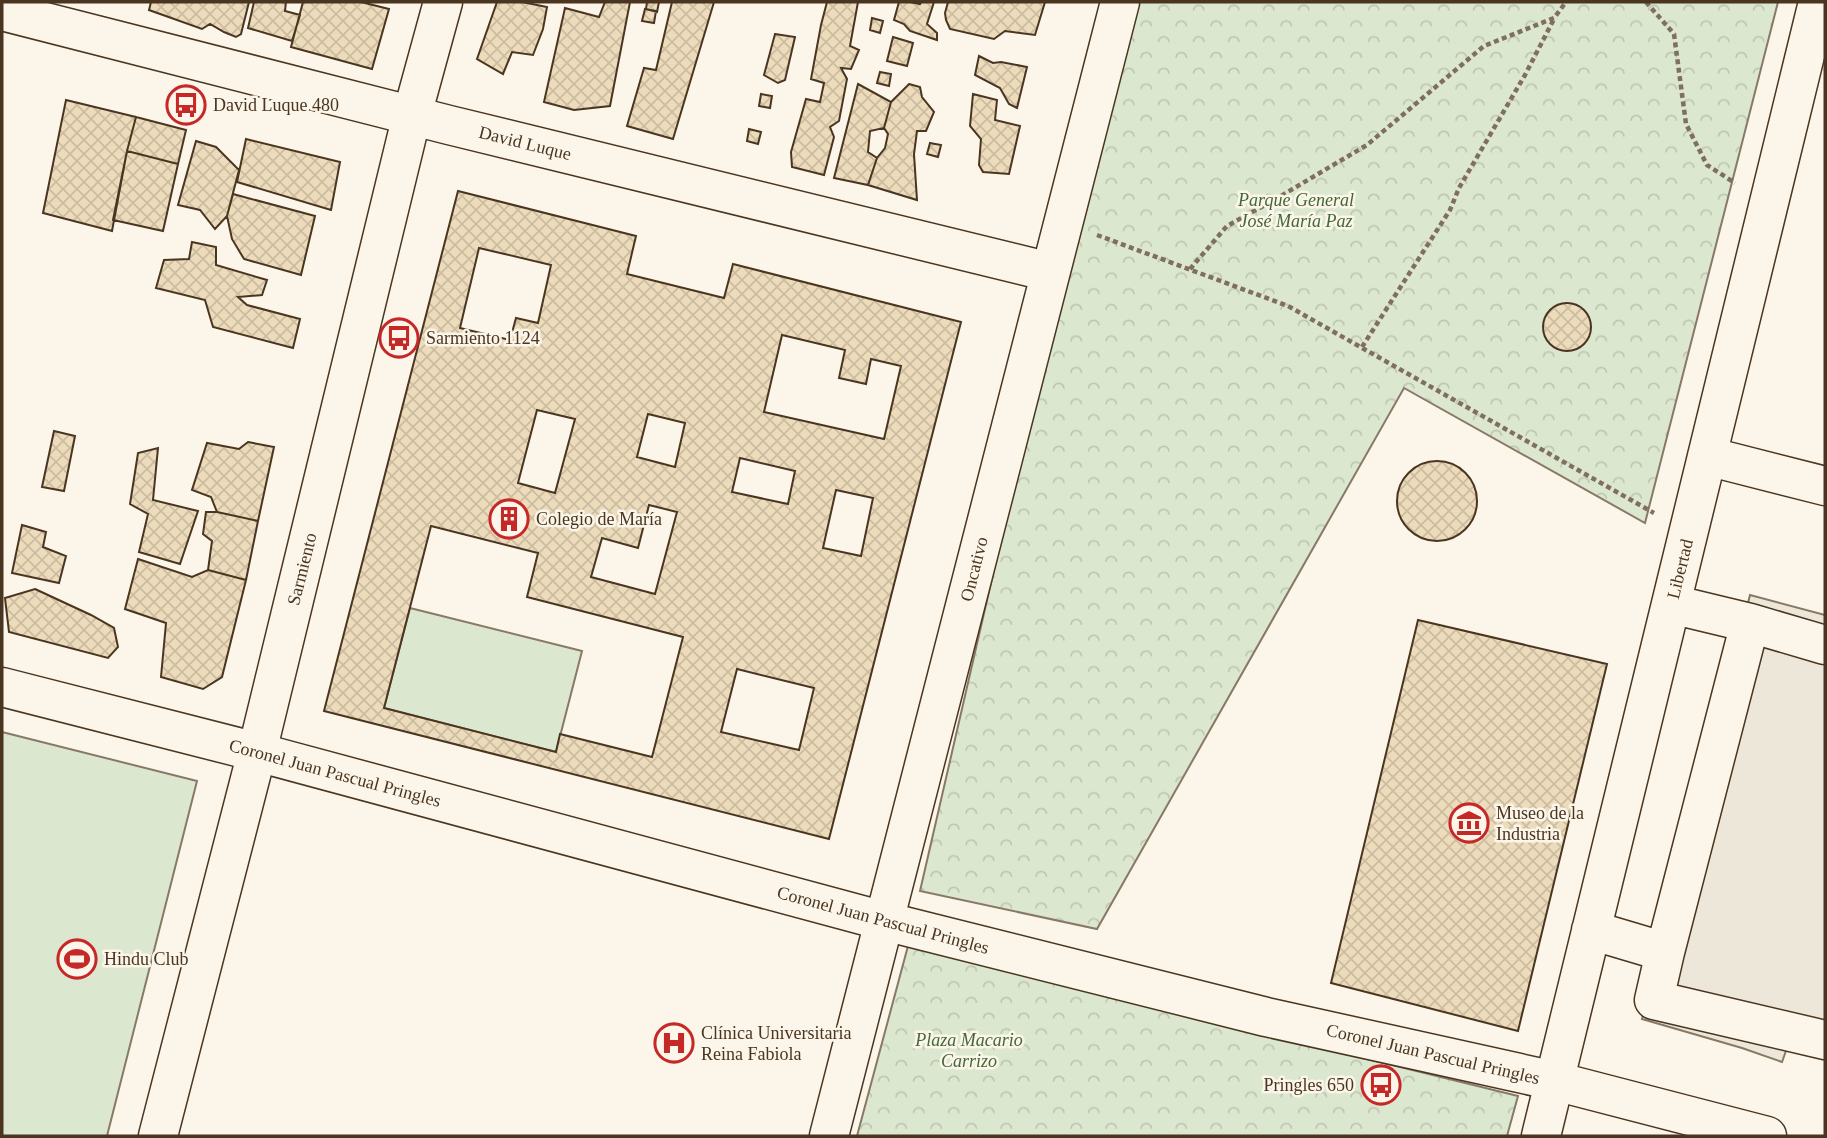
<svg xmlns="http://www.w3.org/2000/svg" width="1827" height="1138" font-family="'Times New Roman',serif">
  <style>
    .park { fill: url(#park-crowns); stroke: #887966; stroke-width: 2 }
    .garden { fill: #dce7d0; stroke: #887966; stroke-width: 2 }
    .parking { fill: #ede7d9; stroke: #887966; stroke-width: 2 }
    .building { fill: url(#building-cross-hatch); stroke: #4a3520; stroke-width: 2; fill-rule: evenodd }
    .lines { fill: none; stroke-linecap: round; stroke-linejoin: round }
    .minor-casing { stroke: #4a3520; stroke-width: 41 }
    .major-casing { stroke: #4a3520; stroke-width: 41 }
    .path { stroke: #7f6f5c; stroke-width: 4.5; stroke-dasharray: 5 3.5; stroke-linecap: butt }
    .minor { stroke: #fbf6e9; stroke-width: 38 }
    .major { stroke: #fbf6e9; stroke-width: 38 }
    .labels { text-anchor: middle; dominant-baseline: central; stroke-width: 5; stroke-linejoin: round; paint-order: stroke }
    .poi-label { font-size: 18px; fill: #4a3520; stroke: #fbf6e9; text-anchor: start }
    .street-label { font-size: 18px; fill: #4a3520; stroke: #fbf6e9 }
    .park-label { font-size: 18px; font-style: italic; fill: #436837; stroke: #fbf6e9 }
  </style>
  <defs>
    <pattern id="park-crowns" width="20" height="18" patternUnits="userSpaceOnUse" patternTransform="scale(1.75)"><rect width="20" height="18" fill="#dce7d0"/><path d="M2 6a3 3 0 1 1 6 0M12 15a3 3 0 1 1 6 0" fill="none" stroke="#bec7b2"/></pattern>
    <pattern id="building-cross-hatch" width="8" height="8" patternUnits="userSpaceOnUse" patternTransform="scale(1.75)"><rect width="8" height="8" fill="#ecdcbc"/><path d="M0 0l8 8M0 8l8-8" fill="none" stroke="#ccbda1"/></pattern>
  </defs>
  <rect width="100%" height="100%" fill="#fbf6e9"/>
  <path class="park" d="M1134,2H1778L1645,523L1404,388L1097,929L920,891L1056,301Z
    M908,946L1518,1096L1507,1136H857Z"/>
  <path class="garden" d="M410,608L582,651L556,752L384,708Z
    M2,732L197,781L107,1136H2Z"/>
  <path class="parking" d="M1750,595L1825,615V1039L1792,1034L1782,1062L1742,1048L1642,1019Z"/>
  <path class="building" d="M151,2H249L241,34L236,37L224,32L210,24L202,29L149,10Z
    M254,2H286L285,11L300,15L292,41L248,28Z
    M303,2H361L389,9L372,69L291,47Z
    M497,2H522L547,7L543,29L533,55L512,52L503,74L477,59Z
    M605,2H630L610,106L574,110L544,102L565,8L599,17Z
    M647,2H659L657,12L646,9Z
    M672,2H714L673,139L627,126L644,68L656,70Z
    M827,2H858L850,46L859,50L851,69L841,68L847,79L839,121L830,127L834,137L824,175L792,167L791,152L806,99L820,102L824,83L811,79L821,25Z
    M899,2H910L920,4L921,2H934L927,24L937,33V40L910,31L904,24L894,20Z
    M948,2H1045L1035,35L1005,31L994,39L950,29L946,20L945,13Z
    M645,9L656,11L654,23L642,21Z
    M872,18L883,21L880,33L870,30Z
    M775,34L795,37L785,80L778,83L764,75Z
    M893,37L913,43L907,66L887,61Z
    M979,56L993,63L1001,62L1027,67L1017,108L1009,104L1000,88L975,75Z
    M880,72L891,74L889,86L877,83Z
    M858,84L891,102L884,128L870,131L868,152L877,158L868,185L834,178Z
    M909,84L920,87L922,97L934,112L926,131H917L914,154L917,200L868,185L877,158L885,148L888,134L884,128L891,102Z
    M761,94L772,96L770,108L759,106Z
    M973,94L997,100L995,120L1020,126L1009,174L983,172L979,165L981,139L970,126Z
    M66,100L136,117L127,151L112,231L43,213Z
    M136,117L186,130L178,164L127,151Z
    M749,129L761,132L758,144L747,141Z
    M246,139L340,162L331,210L237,182Z
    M196,141L216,147L239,170L227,216L215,229L200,210L178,205Z
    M930,143L941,145L938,157L927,154Z
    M127,151L178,164L163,231L113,220Z
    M458,191L636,236L627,274L724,298L733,264L961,322L829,839L324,711ZM479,248L551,265L538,323L516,318L510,340L460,328ZM782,335L845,350L839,378L866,384L871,359L901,366L884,439L764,412ZM537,410L575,419L555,493L518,483ZM648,414L685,423L675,467L637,457ZM740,458L795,471L788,504L732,492ZM836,490L873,498L861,556L823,548ZM649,505L677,512L655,594L591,577L602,538L638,548ZM431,526L538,553L527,597L683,637L652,757L560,734L556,752L384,708ZM737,669L814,688L799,750L721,732Z
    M233,194L315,216L301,275L244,259L232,239L227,216Z
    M192,242L216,247V265L267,280L262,295L238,297L247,305L300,319L293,348L213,327L205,300L156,288L164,260L189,259Z
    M1543 327a24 24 0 1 1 48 0a24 24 0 1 1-48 0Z
    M54,431L75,436L64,491L42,487Z
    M248,442L274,447L258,521L217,512L211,497L192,490L207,443L239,449Z
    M158,448L153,500L198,511L180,564L139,552L148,514L130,504L138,453Z
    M1397 501a40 40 0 1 1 80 0a40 40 0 1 1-80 0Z
    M206,512H217L258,521L246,580L208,570L212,541L203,534Z
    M22,525L46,532L43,547L66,556L59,583L12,573Z
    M138,559L192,577L208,570L246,580L222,677L203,689L161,677L166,623L125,609Z
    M35,589L91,615L114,628L118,647L108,658L9,632L5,598Z
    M1418,620L1607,664L1518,1031L1331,983Z"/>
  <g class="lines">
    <g class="minor-casing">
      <path id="minor" d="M2,11L449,125L1050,272
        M1707,456L1825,486
        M1750,623L1825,645
        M2,687L257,752L884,921L1266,1017L1555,1081L1767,1136
        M1591,930L1665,952L1750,623L1671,604
        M1665,952L1654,1000L1825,1040
        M829,1136L1120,2
        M1541,1136L1818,2"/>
    </g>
    <g class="major-casing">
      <path id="major" d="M158,1136L257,752L412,115L443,2"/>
    </g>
    <path class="path" d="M1646,2L1674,34L1686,124L1707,165L1735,183
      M1097,235L1288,306L1654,513
      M1190,269L1227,226L1274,200L1367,145L1484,46L1554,18L1566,2
      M1362,347L1450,210L1459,188L1525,75L1554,19"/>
    <use href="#minor" class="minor"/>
    <use href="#major" class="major"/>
  </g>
  <defs>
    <g id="bus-ring" transform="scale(2.0125)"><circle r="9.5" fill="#fbf6e9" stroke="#c62828" stroke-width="1.5"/><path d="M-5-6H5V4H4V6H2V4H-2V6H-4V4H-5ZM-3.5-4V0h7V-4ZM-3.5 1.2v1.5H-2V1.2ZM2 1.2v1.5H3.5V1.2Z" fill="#c62828"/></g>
    <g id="building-ring" transform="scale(2.0125)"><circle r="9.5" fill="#fbf6e9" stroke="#c62828" stroke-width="1.5"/><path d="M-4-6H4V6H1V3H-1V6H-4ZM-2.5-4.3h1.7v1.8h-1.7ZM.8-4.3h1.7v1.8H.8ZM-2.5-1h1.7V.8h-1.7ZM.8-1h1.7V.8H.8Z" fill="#c62828"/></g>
    <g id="museum-ring" transform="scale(2.0125)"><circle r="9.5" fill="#fbf6e9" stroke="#c62828" stroke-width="1.5"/><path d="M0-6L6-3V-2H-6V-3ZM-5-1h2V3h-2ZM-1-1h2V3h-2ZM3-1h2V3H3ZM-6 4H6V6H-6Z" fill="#c62828"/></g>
    <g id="stadium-ring" transform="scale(2.0125)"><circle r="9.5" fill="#fbf6e9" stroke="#c62828" stroke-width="1.5"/><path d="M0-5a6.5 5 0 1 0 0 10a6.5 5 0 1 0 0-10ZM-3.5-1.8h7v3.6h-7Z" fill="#c62828"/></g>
    <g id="hospital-ring" transform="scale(2.0125)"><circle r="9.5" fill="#fbf6e9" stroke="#c62828" stroke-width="1.5"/><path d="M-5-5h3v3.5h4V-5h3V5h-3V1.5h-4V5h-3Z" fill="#c62828"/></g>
  </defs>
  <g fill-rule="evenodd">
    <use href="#bus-ring" x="186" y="105"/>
    <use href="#bus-ring" x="399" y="338"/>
    <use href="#building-ring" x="509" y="519"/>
    <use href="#museum-ring" x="1469" y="823"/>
    <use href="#stadium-ring" x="77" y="959"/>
    <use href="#hospital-ring" x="674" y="1043"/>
    <use href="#bus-ring" x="1381" y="1085"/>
  </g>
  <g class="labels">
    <g class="poi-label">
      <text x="213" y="105">David Luque 480</text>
      <text x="426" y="338">Sarmiento 1124</text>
      <text x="536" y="519">Colegio de María</text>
      <text x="1496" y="813">Museo de la<tspan x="1496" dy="21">Industria</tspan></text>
      <text x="104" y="959">Hindu Club</text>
      <text x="701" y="1033">Clínica Universitaria<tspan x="701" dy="21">Reina Fabiola</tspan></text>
      <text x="1354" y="1085" text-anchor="end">Pringles 650</text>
    </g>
    <g class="street-label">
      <text transform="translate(525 143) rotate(14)">David Luque</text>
      <text transform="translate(302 569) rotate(-76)">Sarmiento</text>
      <text transform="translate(974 569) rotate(-76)">Oncativo</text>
      <text transform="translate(1680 569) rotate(-76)">Libertad</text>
      <text transform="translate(335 773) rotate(15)">Coronel Juan Pascual Pringles</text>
      <text transform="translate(883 920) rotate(15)">Coronel Juan Pascual Pringles</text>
      <text transform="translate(1433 1054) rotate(13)">Coronel Juan Pascual Pringles</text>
    </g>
    <g class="park-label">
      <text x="1296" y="200">Parque General<tspan x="1296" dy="21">José María Paz</tspan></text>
      <text x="969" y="1040">Plaza Macario<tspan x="969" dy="21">Carrizo</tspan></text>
    </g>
  </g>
  <rect width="1827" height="1138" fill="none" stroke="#4a3520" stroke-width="7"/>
</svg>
